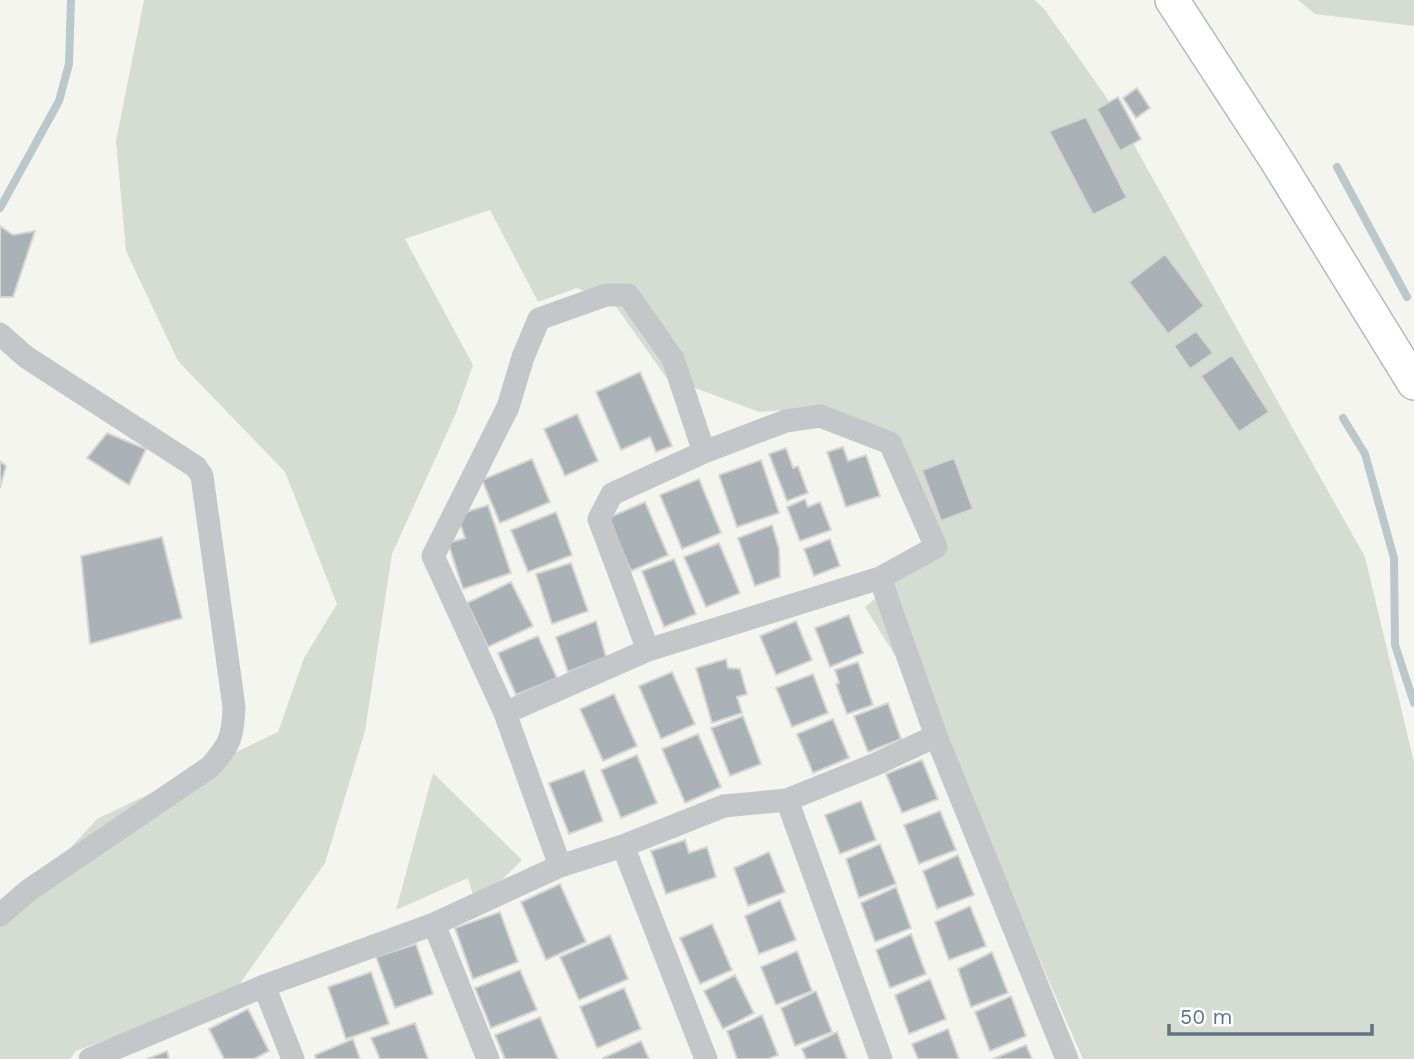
<svg xmlns="http://www.w3.org/2000/svg" width="1414" height="1059" font-family="'Work Sans',sans-serif">
  <style>
    .green { fill: #d5dcd1 }
    .lines { fill: none; stroke-linecap: round; stroke-linejoin: round }
    .stream { stroke: #bac7cb; stroke-width: 8 }
    .building { fill: #aab2b7; stroke: #d6d6d3; stroke-width: 2 }
    .secondary-casing { stroke: #b3b9bd; stroke-width: 36 }
    .street { stroke: #c4c7ca; stroke-width: 23 }
    .secondary { stroke: #fff; stroke-width: 33 }
  </style>
  <rect width="100%" height="100%" fill="#f5f5f0"/>
  <path class="green" d="M144,0H1035L1045,10L1111,104L1365,557L1414,762V1059H1083L935,720L865,607L935,548L891,437L811,408L759,412L666,377L612,301L577,288L538,302L490,210L405,239L473,365L456,413L392,554L365,731L325,863L234,992L76,1051L70,1059H0V925L97,819L278,732L304,658L337,604L285,472L178,361L126,251L116,141Z
    M1298,0H1414V26L1315,14Z
    M433,773L522,860L476,905L468,878L396,910Z"/>
  <g class="lines">
    <path class="stream" d="M1337,167L1407,297
      M0,208L59,101L69,64L71,0
      M1343,418L1365,454L1394,558L1395,645L1414,703"/>
  </g>
  <path class="building" d="M1137,88L1150,108L1136,118L1123,98Z
    M1118,97L1141,139L1120,151L1097,109Z
    M1086,117L1127,198L1093,215L1049,131Z
    M0,226L13,235L35,231L13,297H0Z
    M1165,254L1204,306L1168,334L1129,282Z
    M1196,331L1213,353L1190,369L1174,346Z
    M1232,355L1269,412L1239,432L1201,376Z
    M640,372L672,446L656,452L650,437L621,450L596,392Z
    M577,414L598,461L565,476L544,429Z
    M107,433L146,449L129,485L87,458Z
    M843,447L848,461L866,455L880,496L846,507L827,452Z
    M786,448L793,468L798,466L808,493L787,501L769,454Z
    M954,458L973,509L941,521L922,470Z
    M532,459L550,502L500,523L482,480Z
    M761,460L779,513L737,527L719,475Z
    M0,461L6,466L0,488Z
    M699,479L721,533L682,549L660,495Z
    M805,499L808,507L820,502L831,530L800,541L787,507Z
    M645,502L668,555L631,571L608,518Z
    M488,505L511,573L463,589L448,543L465,538L457,515Z
    M556,512L572,555L528,572L511,530Z
    M772,525L779,549L780,577L755,586L738,538Z
    M162,537L182,618L90,644L81,556Z
    M830,539L840,566L814,576L804,549Z
    M719,543L740,593L706,607L684,557Z
    M674,559L696,614L664,627L642,571Z
    M571,563L588,611L552,624L536,574Z
    M511,582L533,626L488,647L467,603Z
    M849,615L863,653L830,667L815,628Z
    M596,621L606,657L568,672L556,637Z
    M796,621L812,660L776,675L760,636Z
    M538,636L557,678L516,695L498,653Z
    M726,659L728,668L740,669L747,694L737,697L742,713L712,723L696,668Z
    M858,662L873,705L847,714L836,684L839,683L835,670Z
    M672,672L695,724L661,739L639,686Z
    M813,674L828,713L792,727L776,688Z
    M614,694L637,746L603,761L580,709Z
    M888,703L901,739L868,752L854,716Z
    M743,716L761,764L730,776L711,728Z
    M833,719L849,758L813,773L797,734Z
    M698,734L721,787L685,803L662,749Z
    M637,755L657,803L621,818L601,770Z
    M922,760L938,799L902,813L886,774Z
    M584,770L603,821L569,834L549,783Z
    M861,801L876,840L840,854L825,815Z
    M940,811L956,850L919,864L904,825Z
    M685,840L689,853L707,847L716,877L666,894L651,851Z
    M880,844L896,884L859,898L846,859Z
    M769,852L785,892L748,906L734,868Z
    M958,855L974,895L937,909L923,871Z
    M560,884L586,942L546,960L521,902Z
    M896,887L911,928L875,942L861,903Z
    M780,900L796,940L759,954L745,916Z
    M970,906L986,946L949,960L935,922Z
    M500,912L518,962L473,979L455,928Z
    M712,924L732,970L700,984L680,938Z
    M911,934L926,974L890,988L876,950Z
    M610,935L628,979L579,1000L560,957Z
    M416,944L433,994L395,1008L376,957Z
    M797,951L812,991L776,1005L761,967Z
    M992,952L1008,993L971,1007L958,969Z
    M520,970L537,1010L491,1028L475,988Z
    M371,972L389,1024L346,1039L328,987Z
    M735,975L754,1013L723,1029L704,991Z
    M930,979L946,1019L909,1034L895,995Z
    M624,988L641,1029L597,1048L580,1007Z
    M816,991L832,1032L795,1046L781,1008Z
    M1011,996L1026,1036L990,1051L975,1012Z
    M248,1009L269,1051L254,1059H224L209,1029Z
    M762,1015L778,1055L768,1059H737L727,1031Z
    M540,1017L558,1059H505L495,1035Z
    M415,1023L428,1059H380L371,1038Z
    M948,1029L959,1059H918L912,1044Z
    M837,1032L847,1059H806L802,1049Z
    M353,1039L360,1059H316L315,1055Z
    M641,1041L649,1059H603V1058Z
    M1026,1045L1032,1059H993Z
    M167,1051L169,1059H147Z"/>
  <g class="lines">
    <g class="secondary-casing">
      <path id="secondary" d="M1172,0L1277,161L1414,383"/>
    </g>
    <path class="street" d="M0,334L26,357L196,467L202,476L234,707C233,737 230,745 210,767L29,890L0,915
      M880,578L936,736L1067,1059
      M505,713L648,650L880,578L936,547L890,443L820,416L786,421L704,452L612,494L599,519L648,650
      M787,800L881,1059
      M623,846L706,1059
      M560,866L505,713L433,556L508,407L523,357L539,319L606,295H628L673,359L704,452
      M434,924L488,1059
      M264,986L293,1059
      M90,1059L264,986L434,924L560,866L623,846L724,806L787,800L876,764L936,736"/>
    <use href="#secondary" class="secondary"/>
  </g>
  <path d="M1169 1024v10h203v-10" fill="none" stroke="#627483" stroke-width="3.5"/>
  <text x="1180" y="1024" font-size="21" fill="#627483" stroke="#ffffff" stroke-width="5" paint-order="stroke">50 m</text>
</svg>
